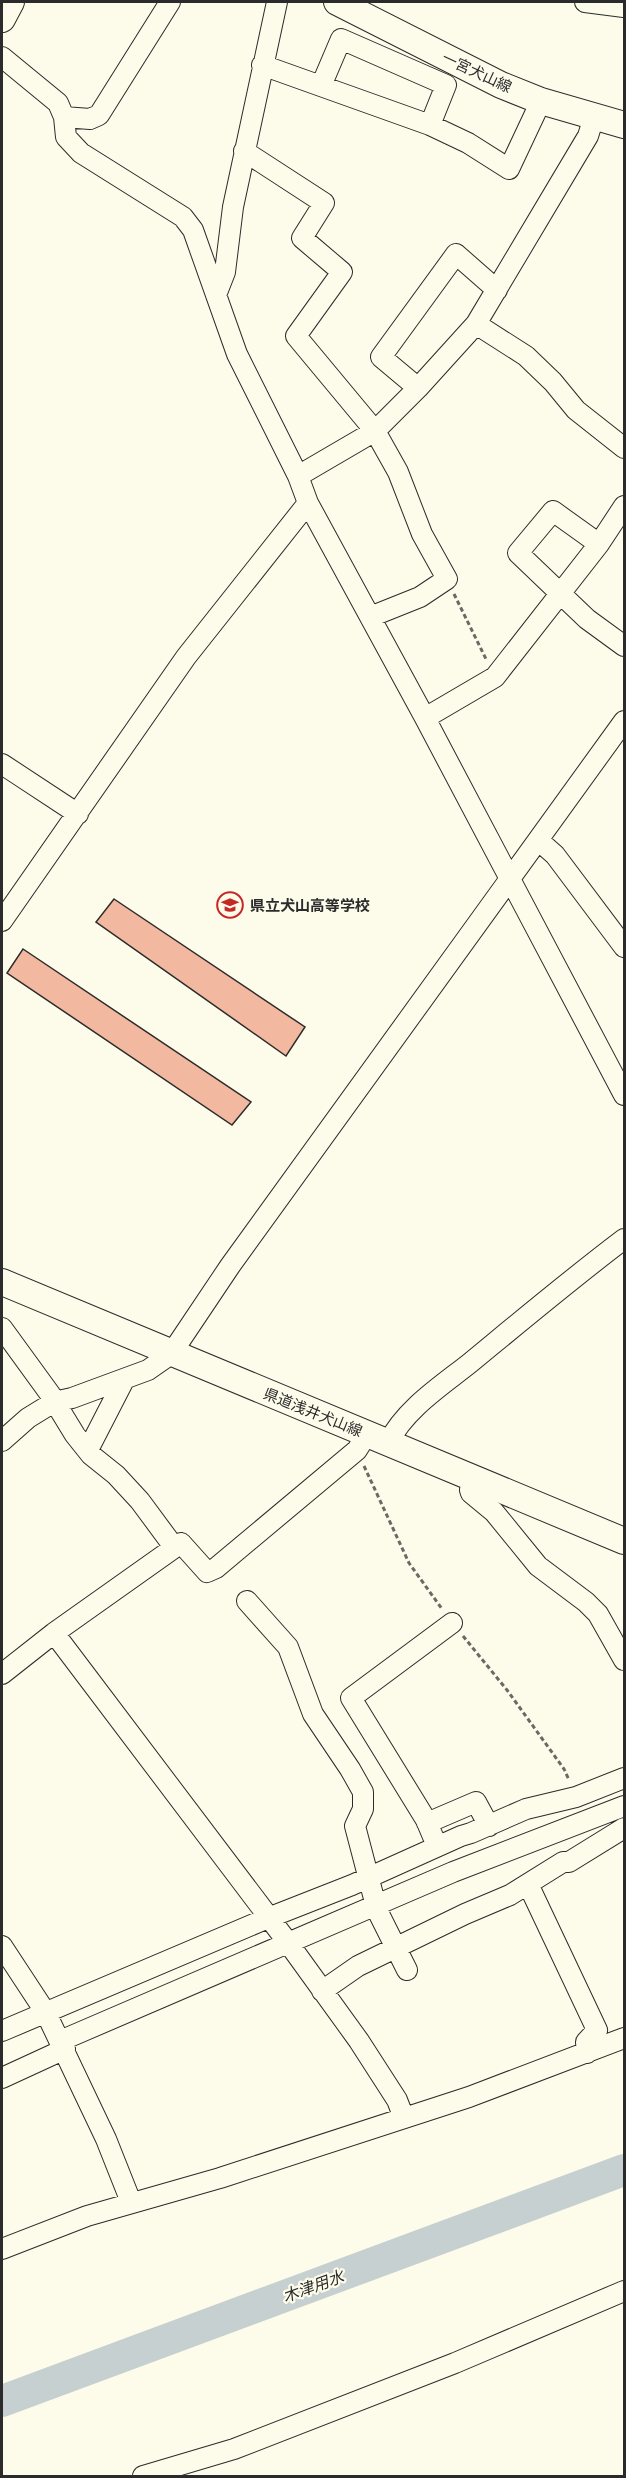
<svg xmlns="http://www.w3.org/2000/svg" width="626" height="2478" font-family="Ubuntu,'Noto Sans JP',sans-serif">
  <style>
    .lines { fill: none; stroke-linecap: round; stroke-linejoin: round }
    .river { stroke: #c7d0d0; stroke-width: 32 }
    .building { fill: #f2b8a0; stroke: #2b2b2b; stroke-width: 1.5 }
    .minor-casing { stroke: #2b2b2b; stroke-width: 22 }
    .major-casing { stroke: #2b2b2b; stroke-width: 28 }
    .path { stroke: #6a6964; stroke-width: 3; stroke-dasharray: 4.5 3; stroke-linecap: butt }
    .minor { stroke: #fdfbea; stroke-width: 20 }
    .major { stroke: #fdfbea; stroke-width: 26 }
    .labels { text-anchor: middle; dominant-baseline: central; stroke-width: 4.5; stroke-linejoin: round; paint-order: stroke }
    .street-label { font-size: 15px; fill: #2b2b2b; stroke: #fdfbea }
    .poi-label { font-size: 15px; font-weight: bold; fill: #2b2b2b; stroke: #fdfbea; text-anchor: start }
    .water-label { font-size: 16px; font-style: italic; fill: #2b2b2b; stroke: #fdfbea }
  </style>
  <rect width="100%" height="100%" fill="#fdfbea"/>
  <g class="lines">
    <path class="river" d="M2,2401L624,2170"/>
  </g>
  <path class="building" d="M114,899L305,1027L286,1056L96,922Z
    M23,949L251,1102L232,1125L7,973Z"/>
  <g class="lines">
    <g class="minor-casing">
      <path id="minor" d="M585,2L624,7
        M2,57L58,103L64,117L66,137L81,153L183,217L193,230L237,354L298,476L308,503L425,718L624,1095
        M262,65L430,125L468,143L509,169L541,101
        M321,86L341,39L446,85L430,125
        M64,117L90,119L99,115L170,2
        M244,151L324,203L302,238L342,272L296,336L375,431L398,472L422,534L447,579L420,597L370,617
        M216,295L225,272L233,207L277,2
        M476,324L526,356L553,382L576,410L624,448
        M418,388L381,357L456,254L497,290
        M298,476L375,431L418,388L476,324L588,136L594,117
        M599,544L624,506
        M425,718L495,677L599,544L553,511L518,553L587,619L624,646
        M2,764L78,814
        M538,840L555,855L624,947
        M2,921L186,657L308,503
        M2,1328L50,1394L75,1435L91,1455L116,1475L140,1501L174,1547
        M2,1441L28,1418L54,1402L72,1398L148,1370L171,1354L230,1266L624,721
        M388,1443C405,1409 441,1386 470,1363C521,1321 571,1279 624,1239
        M88,1450L124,1380
        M475,1479L470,1490L471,1493L494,1512L538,1566L586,1602L598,1614L624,1660
        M247,1601L288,1647L313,1714L350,1769L363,1792V1809L355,1826L377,1910L407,1970
        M54,1633L289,1944L359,2041L397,2100L404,2118
        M2,1674L54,1633L181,1543L207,1572L216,1568L357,1450L367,1434
        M427,1823L476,1802L489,1826
        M437,1846L426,1820L351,1698L452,1623
        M528,1884L597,2030L586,2042L587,2053
        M2,1946L46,2013L106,2139L131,2202
        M322,1991L358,1966L465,1914L510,1895L563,1862H569L624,1828
        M2,2031L268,1918L352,1885L461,1836L471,1833L526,1809L576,1797L624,1778
        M60,2041L453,1872L624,1806
        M2,2078L65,2049
        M2,2249L87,2216L220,2178L469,2097L624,2038
        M143,2476L234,2449L455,2363L624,2291"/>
    </g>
    <g class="major-casing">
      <path id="major" d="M337,2L501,85L541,101L624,125
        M2,19L11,2
        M2,1282L624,1541"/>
    </g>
    <path class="path" d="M454,594L487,661
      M364,1466L409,1563L442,1609
      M463,1636L507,1690L564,1769L569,1780"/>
    <use href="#minor" class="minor"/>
    <use href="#major" class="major"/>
  </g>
  <defs>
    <g id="school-ring" transform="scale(1.35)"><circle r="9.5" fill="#fdfbea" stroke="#c62828" stroke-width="1.5"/><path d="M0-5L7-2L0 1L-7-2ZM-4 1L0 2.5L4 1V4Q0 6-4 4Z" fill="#c62828"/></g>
  </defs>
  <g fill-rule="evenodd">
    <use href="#school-ring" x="230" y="905"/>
  </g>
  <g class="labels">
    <g class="street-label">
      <text transform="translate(477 72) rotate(25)">一宮犬山線</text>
      <text transform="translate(313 1412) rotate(22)">県道浅井犬山線</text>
    </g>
    <g class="poi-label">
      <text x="250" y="905">県立犬山高等学校</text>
    </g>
    <g class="water-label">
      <text transform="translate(313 2286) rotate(-20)">木津用水</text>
    </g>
  </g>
  <rect width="626" height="2478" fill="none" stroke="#2b2b2b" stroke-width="6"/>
</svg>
